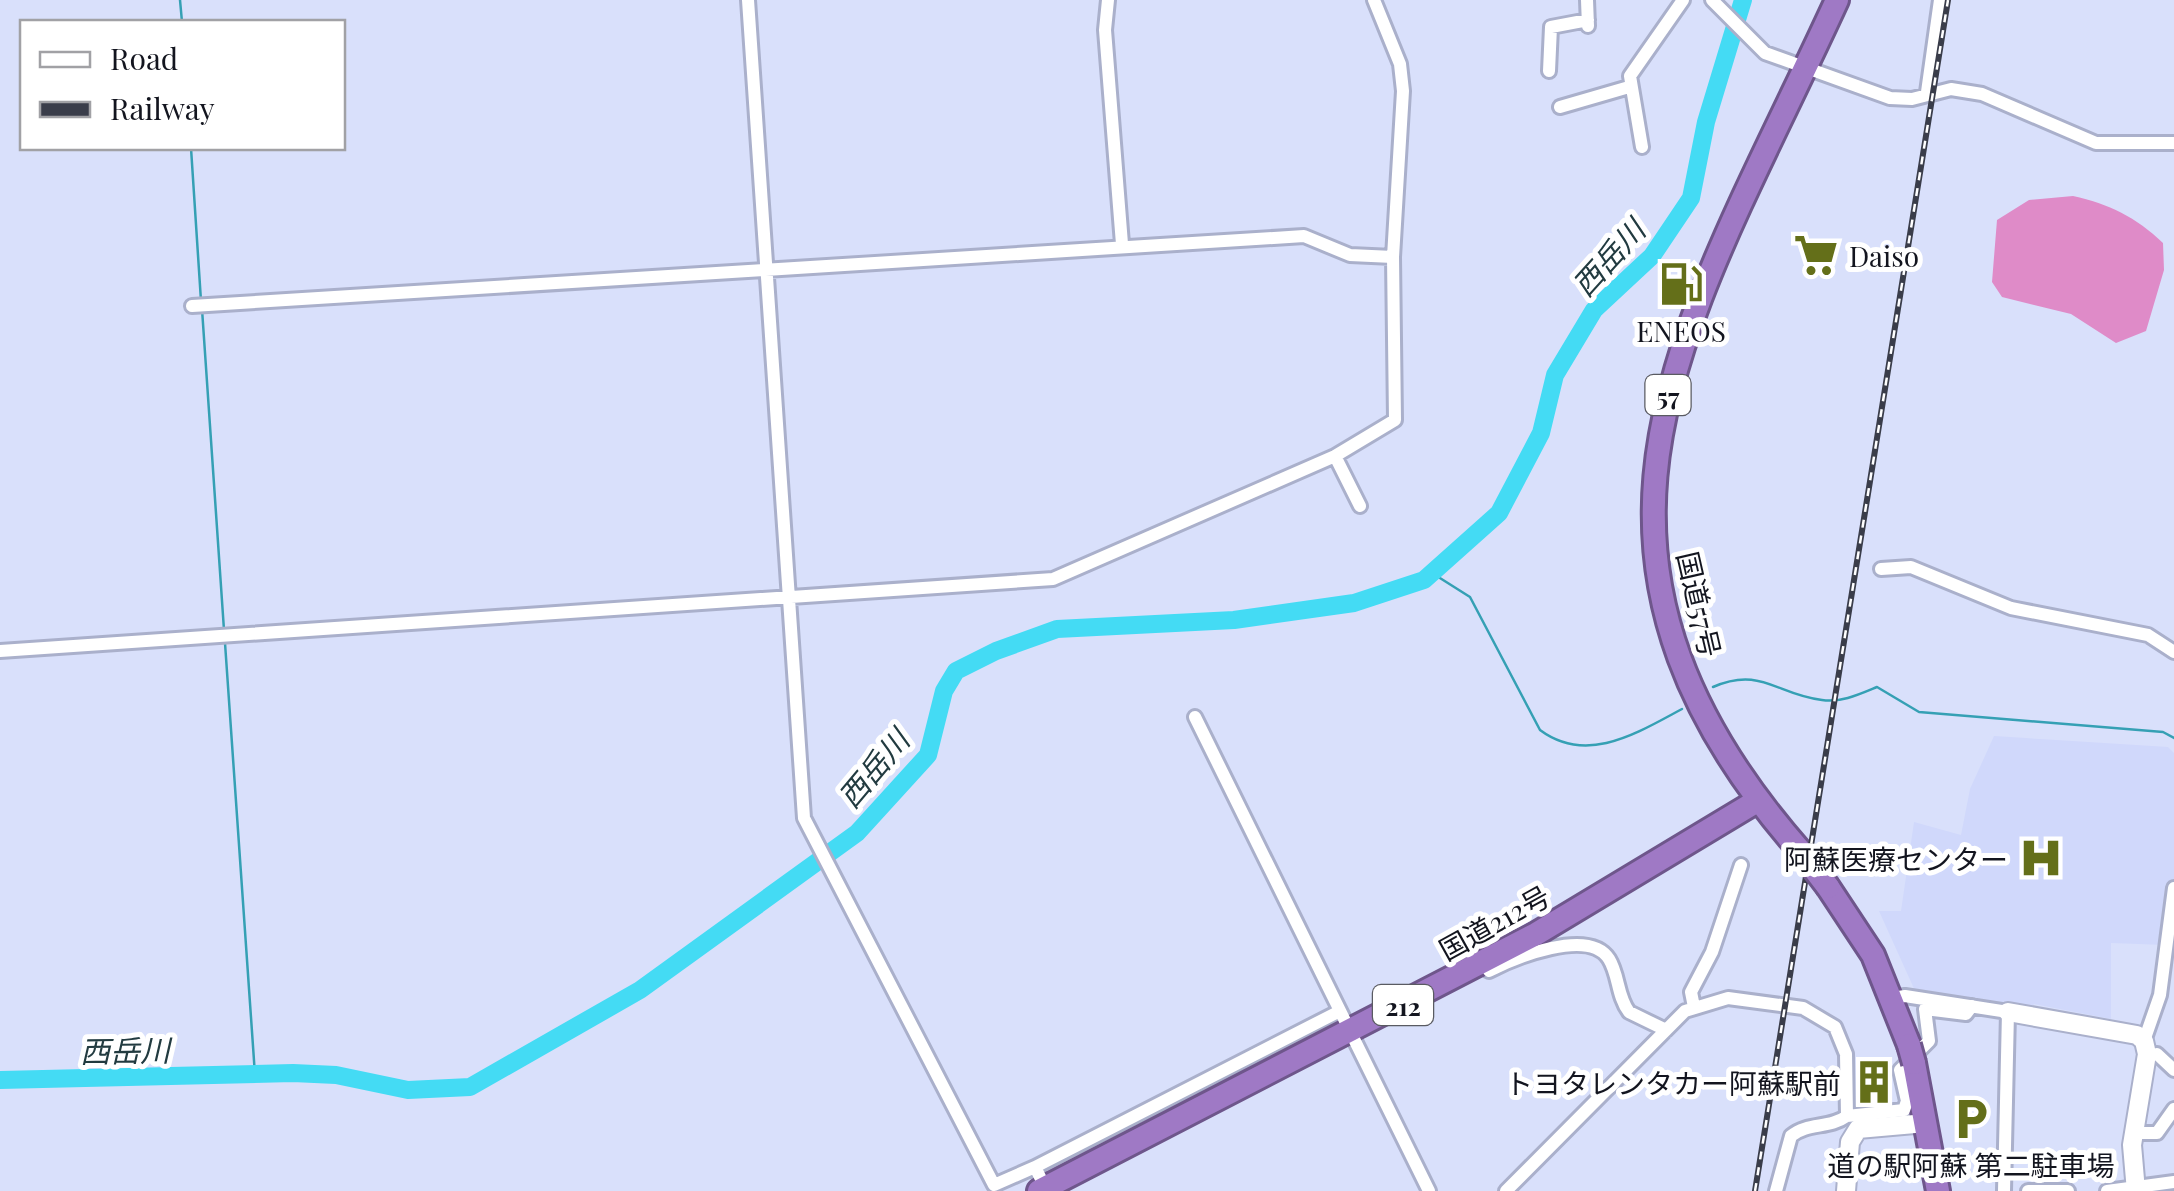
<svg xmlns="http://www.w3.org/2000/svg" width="2174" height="1191" font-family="'Playfair Display','Noto Sans JP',serif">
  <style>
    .built { fill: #d0d8fb }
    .forest { fill: #df8bc8 }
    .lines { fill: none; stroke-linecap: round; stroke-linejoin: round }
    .stream { stroke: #35a0b4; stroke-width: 2.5 }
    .river { stroke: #44dbf4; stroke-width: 18 }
    .street-casing { stroke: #aab0cb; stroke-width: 18 }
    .secondary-casing { stroke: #aab0cb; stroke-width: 22 }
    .highway-casing { stroke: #6e568b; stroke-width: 28 }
    .street { stroke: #fff; stroke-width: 12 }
    .secondary { stroke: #fff; stroke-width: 18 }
    .highway { stroke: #9f79c5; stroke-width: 22 }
    .rail-casing { stroke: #3a3d4a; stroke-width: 6 }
    .rail { stroke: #fff; stroke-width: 2.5; stroke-dasharray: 8; stroke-linecap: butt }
    .highway-bridge-casing { stroke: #6e568b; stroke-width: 28; stroke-linecap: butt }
    .highway-bridge { stroke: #9f79c5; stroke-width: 22 }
    .labels { text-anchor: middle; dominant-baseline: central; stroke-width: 10; stroke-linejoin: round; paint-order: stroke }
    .shield { fill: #fff; stroke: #5a5b62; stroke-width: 2.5 }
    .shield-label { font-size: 25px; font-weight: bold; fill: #13151f }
    .poi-label { font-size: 28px; fill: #13151f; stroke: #fff }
    .street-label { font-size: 28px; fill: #13151f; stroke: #fff }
    .water-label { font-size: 30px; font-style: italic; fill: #223b40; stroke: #fff }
  </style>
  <rect width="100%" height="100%" fill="#d9e0fb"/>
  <path class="built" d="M1994,736L2168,747L2174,753V880L2168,894L2165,945L2111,943V1019L2034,1004L2030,1009L1916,993L1879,911H1901L1914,822L1961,835L1970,789Z"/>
  <path class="forest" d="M2073,196C2109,204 2136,217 2163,243L2164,270L2146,331L2116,343L2071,314L2002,297L1992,282L1997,220L2029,200Z"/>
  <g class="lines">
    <path class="stream" d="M180,0L182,22
      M191,148L201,301
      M202,309L224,630
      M1432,573L1470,597L1540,730C1587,765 1637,733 1682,709
      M225,643L255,1075
      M1713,687C1761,666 1777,695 1822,700C1841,703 1860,694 1877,687L1919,712L2163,732L2174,738"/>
    <path class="river" d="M0,1080L293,1073L336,1075L408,1090L470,1087L640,990L857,833L928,755L944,691L956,671L996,651L1057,629L1234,620L1354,603L1424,580L1499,513L1541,433L1555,375L1594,310L1652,256L1691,198L1706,122L1743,0"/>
    <g class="street-casing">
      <path id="street" d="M748,0L804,818L994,1185L1035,1167L1047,1191
        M1108,0L1105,30L1122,244
        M1587,0L1588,26
        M1712,0L1765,53L1890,98L1912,99L1951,89L1982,94L2096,143H2174
        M1549,71L1551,27L1588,20
        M1927,92L1940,0
        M1560,107L1629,87
        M1642,147L1630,76L1683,0
        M192,306L1304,236L1350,255L1393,257
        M1335,456L1360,506
        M1881,569L1911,567L2011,608L2148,635L2174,652
        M0,651L1053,579L1335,456L1395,420L1393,257L1403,91L1400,64L1374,0
        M1195,717L1429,1191
        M1489,971C1514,958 1589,927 1609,959C1619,975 1617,996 1629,1012L1666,1030
        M1892,998L1905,996L2008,1012L2004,1191
        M1694,1007L1691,992L1712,952L1741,865
        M2144,1041L2160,995L2174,888
        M2157,1054L2174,1070
        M1847,1116L1904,1110L1907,1101L1900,1070L1929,1041L1925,1009L1966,1014L1972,1006
        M2133,1133H2157L2174,1109
        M1035,1167L1340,1011
        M1506,1191L1685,1011L1728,998L1803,1008L1835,1027L1846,1054L1847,1116C1829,1129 1808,1122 1791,1136L1776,1191
        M2028,1191H2068
        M2107,1191L2174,1182"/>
    </g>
    <g class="secondary-casing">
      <path id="secondary" d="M2008,1012L2137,1035L2144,1041L2147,1054L2132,1145L2136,1191
        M1846,1191L1850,1142L1858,1129L1926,1123"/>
    </g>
    <g class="highway-casing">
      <path id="highway" d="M1802,853C1527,541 1692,317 1837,0
        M1828,887L1873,955L1909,1045
        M1914,1063L1938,1191
        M1039,1191L1536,934L1757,801"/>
    </g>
    <use href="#street" class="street"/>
    <use href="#secondary" class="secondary"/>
    <use href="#highway" class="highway"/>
    <g class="rail-casing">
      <path id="rail" d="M1755,1191L1948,0"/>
    </g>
    <use href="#rail" class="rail"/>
    <g class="highway-bridge-casing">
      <path id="highway-bridge" d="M1802,853L1828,887
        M1909,1045L1914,1063"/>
    </g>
    <use href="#highway-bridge" class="highway-bridge"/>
  </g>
  <defs>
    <g id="supermarket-bare" transform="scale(3.45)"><path d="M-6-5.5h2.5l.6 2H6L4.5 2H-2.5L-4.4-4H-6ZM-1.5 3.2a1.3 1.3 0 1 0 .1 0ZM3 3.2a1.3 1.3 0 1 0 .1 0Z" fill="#646f19" stroke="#fff" stroke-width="2.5" paint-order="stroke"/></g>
    <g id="fuel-bare" transform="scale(3.45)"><path d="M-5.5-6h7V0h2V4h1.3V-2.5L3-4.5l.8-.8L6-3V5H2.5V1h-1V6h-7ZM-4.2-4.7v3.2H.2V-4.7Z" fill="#646f19" stroke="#fff" stroke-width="2.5" paint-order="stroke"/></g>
    <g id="hospital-bare" transform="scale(3.45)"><path d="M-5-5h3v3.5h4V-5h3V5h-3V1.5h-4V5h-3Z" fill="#646f19" stroke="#fff" stroke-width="2.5" paint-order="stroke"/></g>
    <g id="building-bare" transform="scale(3.45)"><path d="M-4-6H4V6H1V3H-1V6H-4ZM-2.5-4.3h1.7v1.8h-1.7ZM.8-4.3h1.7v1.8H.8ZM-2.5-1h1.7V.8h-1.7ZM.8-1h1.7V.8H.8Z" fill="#646f19" stroke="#fff" stroke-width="2.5" paint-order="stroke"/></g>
    <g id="parking-bare" transform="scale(3.45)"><path d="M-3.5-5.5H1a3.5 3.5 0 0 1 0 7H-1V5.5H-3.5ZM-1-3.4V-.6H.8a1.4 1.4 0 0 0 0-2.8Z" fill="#646f19" stroke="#fff" stroke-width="2.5" paint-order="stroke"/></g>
  </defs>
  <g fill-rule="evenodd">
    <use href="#supermarket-bare" x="1816" y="255"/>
    <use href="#fuel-bare" x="1681" y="284"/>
    <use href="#hospital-bare" x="2041" y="858"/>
    <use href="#building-bare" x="1874" y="1082"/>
    <use href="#parking-bare" x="1971" y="1119"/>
  </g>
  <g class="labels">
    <g class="shield">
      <rect x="1645.5" y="375" width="45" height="40" rx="8"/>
      <rect x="1373" y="985" width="60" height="40" rx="8"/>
    </g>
    <g class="shield-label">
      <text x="1668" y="395">57</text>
      <text x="1403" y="1005">212</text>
    </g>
    <g class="poi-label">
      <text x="1849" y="255" text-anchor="start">Daiso</text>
      <text x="1681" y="330">ENEOS</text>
      <text x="2008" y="858" text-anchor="end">阿蘇医療センター</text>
      <text x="1841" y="1082" text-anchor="end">トヨタレンタカー阿蘇駅前</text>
      <text x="1971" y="1164">道の駅阿蘇 第二駐車場</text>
    </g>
    <g class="street-label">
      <text transform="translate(1700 604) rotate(77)">国道57号</text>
      <text transform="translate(1494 922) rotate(-29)">国道212号</text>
    </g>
    <g class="water-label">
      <text transform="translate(1608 257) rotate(-48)">西岳川</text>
      <text transform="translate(873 768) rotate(-50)">西岳川</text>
      <text transform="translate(125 1050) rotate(-1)">西岳川</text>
    </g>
  </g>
  <rect x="20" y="20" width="325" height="130" fill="#ffffff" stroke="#a1a1a5" stroke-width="2.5"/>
  <rect x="40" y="52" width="50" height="15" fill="#ffffff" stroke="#a1a1a5" stroke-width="2.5"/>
  <text x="110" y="70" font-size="30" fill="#13151f">Road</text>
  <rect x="40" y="102" width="50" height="15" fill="#3a3d4a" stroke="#a1a1a5" stroke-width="2.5"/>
  <text x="110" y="120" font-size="30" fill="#13151f">Railway</text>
</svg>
